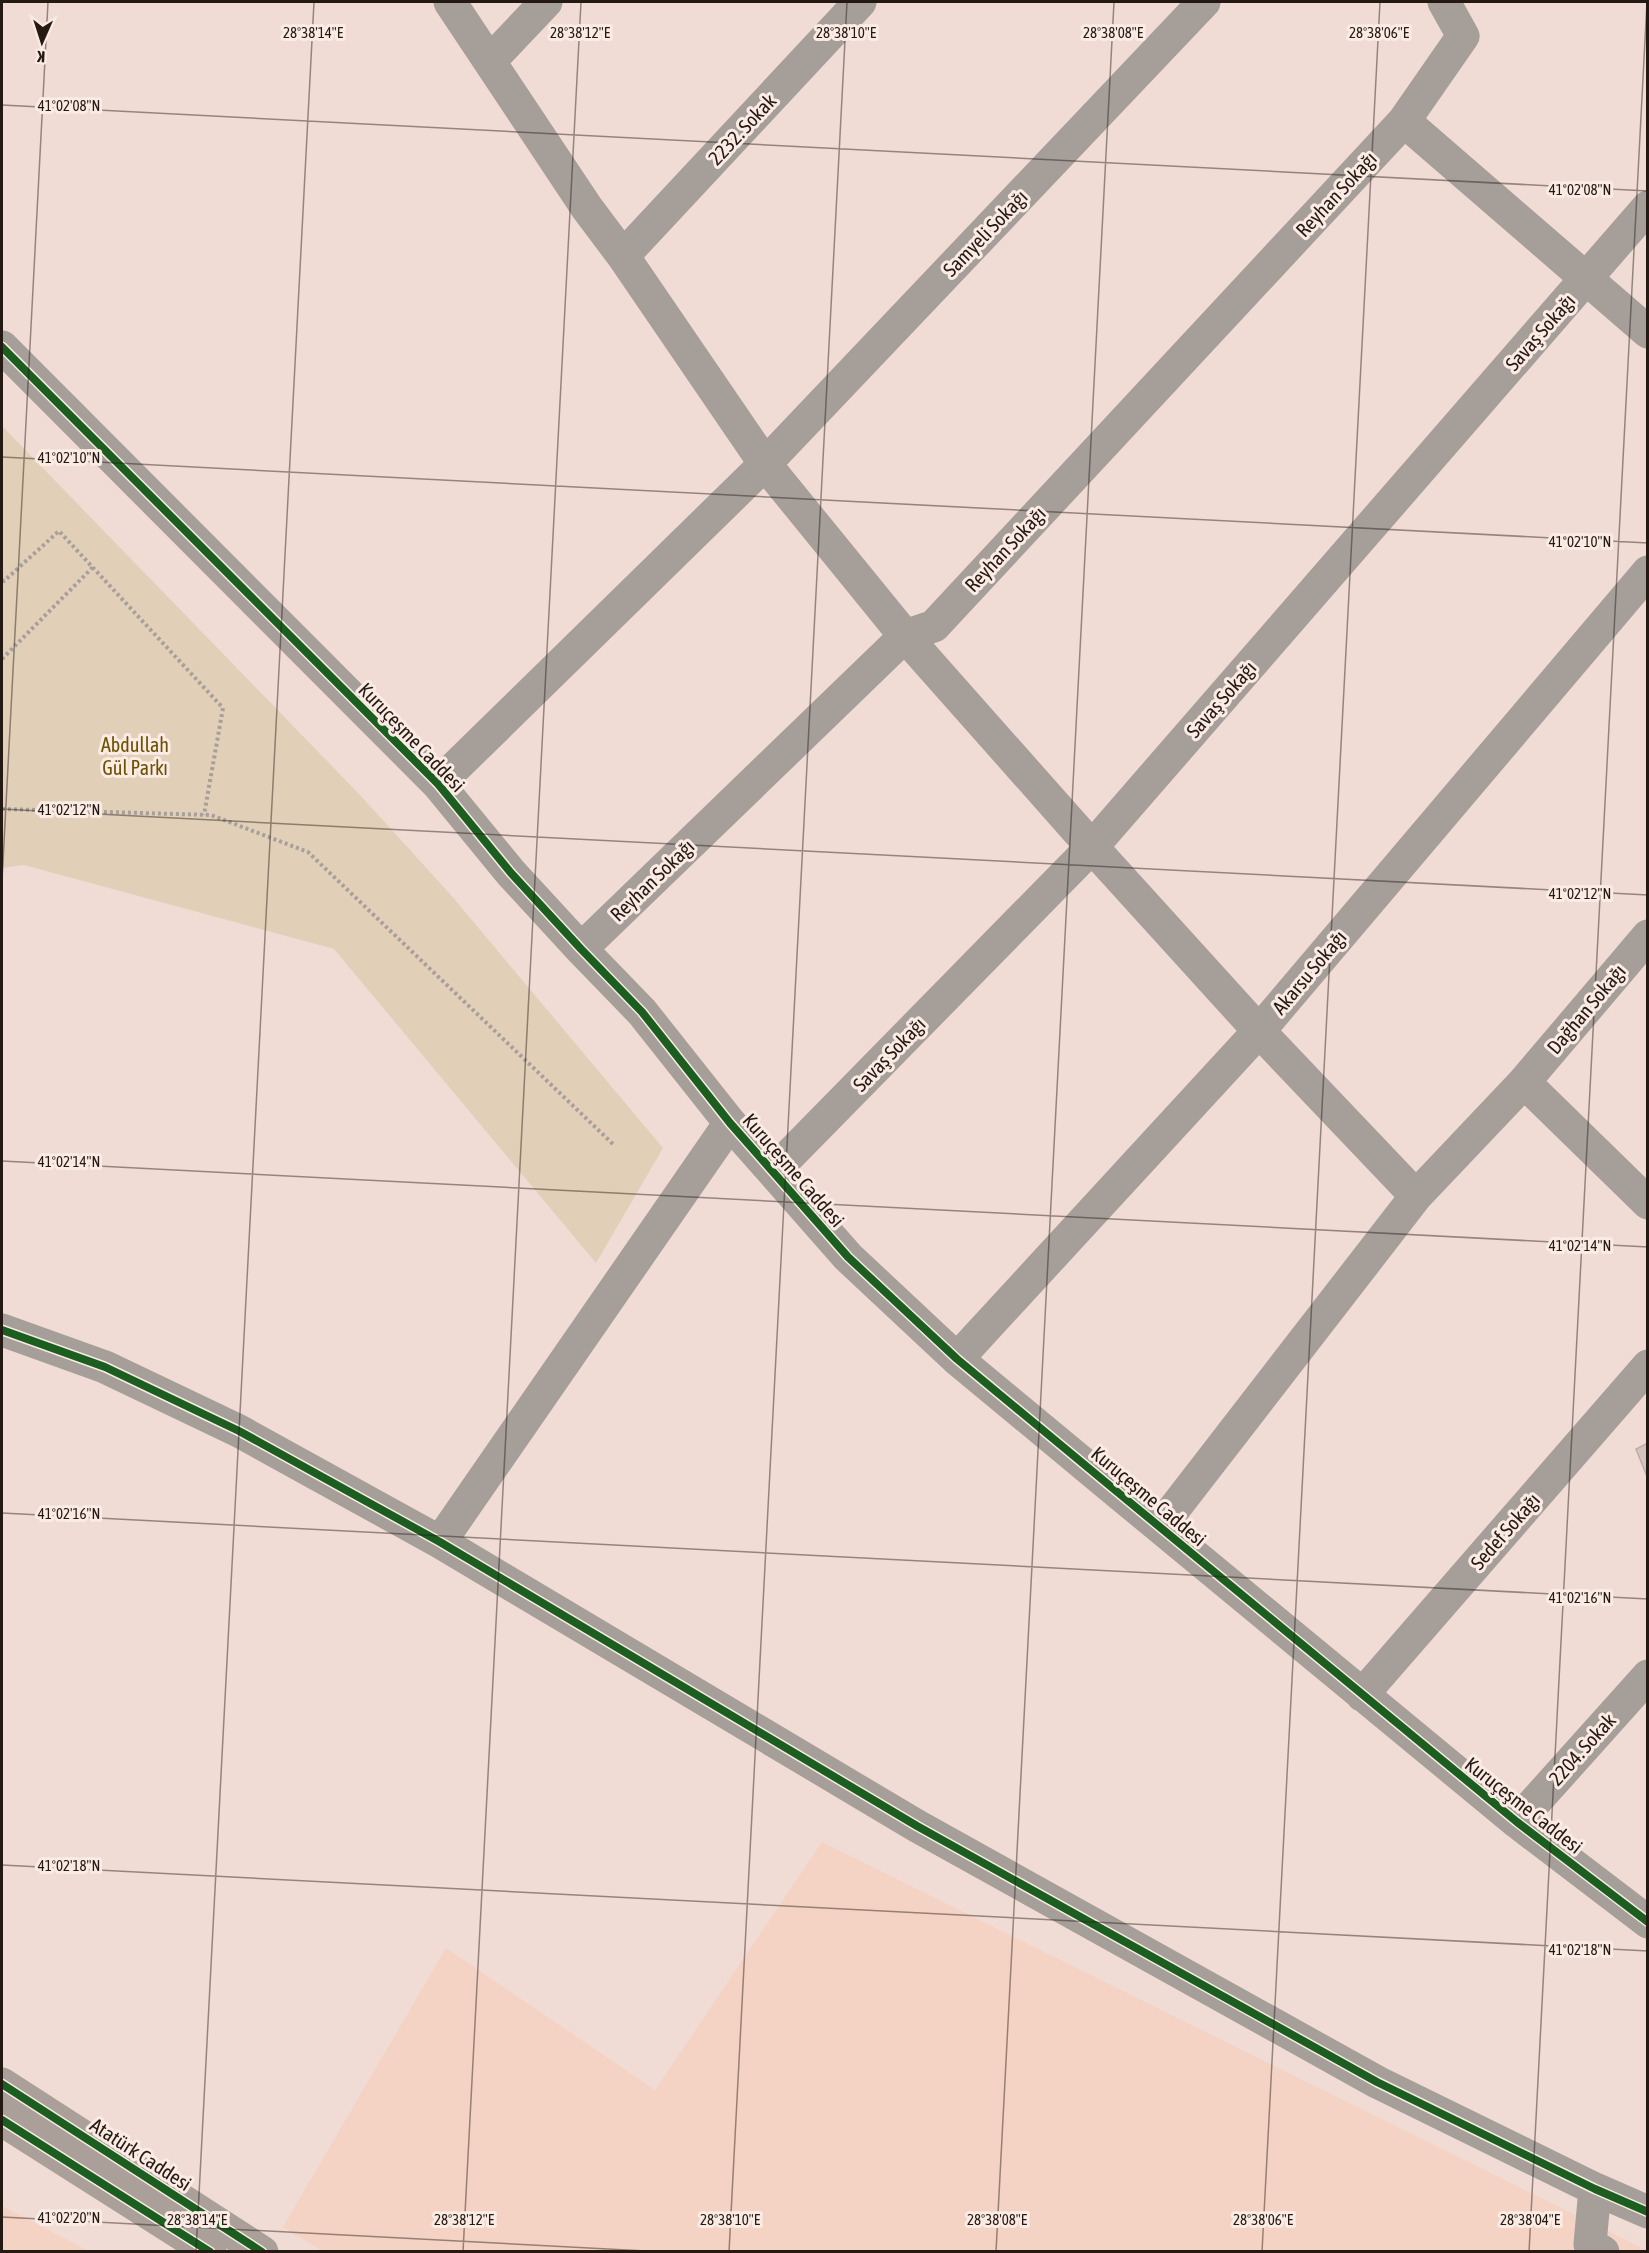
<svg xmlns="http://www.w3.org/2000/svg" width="1649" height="2253" font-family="'Asap Condensed',sans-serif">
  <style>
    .built { fill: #f4d3c4 }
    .green { fill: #e1cfb7 }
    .building { fill: #d4c4c0; stroke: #bcaca8; stroke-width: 1.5 }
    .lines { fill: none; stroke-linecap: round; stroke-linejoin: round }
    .path { stroke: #a79f9a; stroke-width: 4; stroke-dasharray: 3 3; stroke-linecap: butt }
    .minor { stroke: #a59e99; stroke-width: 33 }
    .major { stroke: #aaa099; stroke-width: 33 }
    .cycleway-casing { stroke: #faebe4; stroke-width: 11 }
    .cycleway { stroke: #1b5e20; stroke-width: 8 }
    .ticks { fill: none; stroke: #251913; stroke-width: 1.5; stroke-opacity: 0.45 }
    .labels { text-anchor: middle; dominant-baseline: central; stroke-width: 6; stroke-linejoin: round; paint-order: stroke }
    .street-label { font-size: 20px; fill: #251913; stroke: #faebe4 }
    .park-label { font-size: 20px; fill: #6c5100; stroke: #faebe4 }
    .ticks-label { font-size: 15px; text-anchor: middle; fill: #251913; stroke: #faebe4; stroke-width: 6; stroke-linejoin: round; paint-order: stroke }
  </style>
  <rect width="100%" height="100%" fill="#f0dcd4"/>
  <path class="built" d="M822,1842L1648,2251L324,2252L283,2227L446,1948L655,2090Z
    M2,2206L89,2251H2Z"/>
  <path class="green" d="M2,426L360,795L450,894L663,1148L596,1263L334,949L24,865L2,868Z"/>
  <path class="building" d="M1648,1443V1479L1636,1449Z"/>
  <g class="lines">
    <path class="path" d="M2,580L4,581L59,531L223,708L204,815
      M2,659L93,567
      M2,809L211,815L308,852L615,1146"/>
    <path class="minor" d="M450,2L587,208L623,256L765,464L905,636L1092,847L1259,1031L1416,1196
      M1444,2L1463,36L1404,121L1648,332
      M490,61L546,2
      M623,256L860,2
      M2,347L438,784L511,873L581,949L642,1012L730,1123L848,1257L957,1359L1115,1490L1517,1822L1648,1922
      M438,784L765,464L1204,2
      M581,949L905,636L934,626L1404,121
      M1524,1082L1648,936
      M774,1171L1092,847L1648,207
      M2,1330L105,1367L239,1431L440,1542L917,1826L1377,2082L1595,2189L1648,2212
      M957,1359L1259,1031L1648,572
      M1160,1527L1416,1196L1524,1082L1648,1203
      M440,1542L730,1123
      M1362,1695L1648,1366
      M1517,1822L1648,1676
      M1595,2189L1590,2244L1603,2252"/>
    <path class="major" d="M2,2084L262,2252
      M2,2120L210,2252"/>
    <g class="cycleway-casing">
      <path id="cycleway" d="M2,347L438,784L511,873L581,949L642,1012L730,1123L848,1257L957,1359L1115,1490L1517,1822L1648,1922
        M2,1330L105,1367L239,1431L440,1542L917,1826L1377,2082L1595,2189L1648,2212
        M2,2084L262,2252
        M2,2120L210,2252"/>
    </g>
    <use href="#cycleway" class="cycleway"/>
  </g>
  <path class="ticks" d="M2,105L1648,191M2,457L1648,543M2,809L1648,895M2,881L48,2M2,1161L1648,1247M2,1513L1648,1599M2,1865L1648,1951M2,2217L665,2252M196,2252L314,2M463,2252L581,2M729,2252L847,2M996,2252L1114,2M1262,2252L1380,2M1529,2252L1647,2"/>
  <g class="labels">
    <g class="street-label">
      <text transform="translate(742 129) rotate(-47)">2232. Sokak</text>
      <text transform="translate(1336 194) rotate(-47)">Reyhan Sokağı</text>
      <text transform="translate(985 233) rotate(-46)">Samyeli Sokağı</text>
      <text transform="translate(1540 332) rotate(-49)">Savaş Sokağı</text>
      <text transform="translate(1005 549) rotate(-47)">Reyhan Sokağı</text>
      <text transform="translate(1221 699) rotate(-49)">Savaş Sokağı</text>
      <text transform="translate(412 737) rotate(46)">Kuruçeşme Caddesi</text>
      <text transform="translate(652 880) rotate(-44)">Reyhan Sokağı</text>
      <text transform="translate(1309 972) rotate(-50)">Akarsu Sokağı</text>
      <text transform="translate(1586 1009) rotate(-50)">Dağhan Sokağı</text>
      <text transform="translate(889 1054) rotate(-46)">Savaş Sokağı</text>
      <text transform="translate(794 1170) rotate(49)">Kuruçeşme Caddesi</text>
      <text transform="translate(1149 1496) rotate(40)">Kuruçeşme Caddesi</text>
      <text transform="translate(1505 1531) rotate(-49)">Sedef Sokağı</text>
      <text transform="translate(1582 1749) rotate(-48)">2204. Sokak</text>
      <text transform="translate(1524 1805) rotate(38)">Kuruçeşme Caddesi</text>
      <text transform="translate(141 2154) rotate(33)">Atatürk Caddesi</text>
    </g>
    <g class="park-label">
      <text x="135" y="744">Abdullah<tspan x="135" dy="23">Gül Parkı</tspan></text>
    </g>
  </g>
  <g class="ticks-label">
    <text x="313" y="38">28°38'14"E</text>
    <text x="580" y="38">28°38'12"E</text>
    <text x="846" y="38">28°38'10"E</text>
    <text x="1113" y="38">28°38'08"E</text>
    <text x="1379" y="38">28°38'06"E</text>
    <text x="69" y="111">41°02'08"N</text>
    <text x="1580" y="195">41°02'08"N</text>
    <text x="69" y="463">41°02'10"N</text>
    <text x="1580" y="547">41°02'10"N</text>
    <text x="69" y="815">41°02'12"N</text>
    <text x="1580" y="899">41°02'12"N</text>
    <text x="69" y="1167">41°02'14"N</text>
    <text x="1580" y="1251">41°02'14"N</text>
    <text x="69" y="1519">41°02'16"N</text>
    <text x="1580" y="1603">41°02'16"N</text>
    <text x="69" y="1871">41°02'18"N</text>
    <text x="1580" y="1955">41°02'18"N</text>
    <text x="69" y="2223">41°02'20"N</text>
    <text x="197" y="2225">28°38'14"E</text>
    <text x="464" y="2225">28°38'12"E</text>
    <text x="730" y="2225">28°38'10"E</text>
    <text x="997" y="2225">28°38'08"E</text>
    <text x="1263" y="2225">28°38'06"E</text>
    <text x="1530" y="2225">28°38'04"E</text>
  </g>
  <rect width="1649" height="2253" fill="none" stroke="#251913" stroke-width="6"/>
  <g transform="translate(42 42) rotate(183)" stroke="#faebe4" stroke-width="4.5" paint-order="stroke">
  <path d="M0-4.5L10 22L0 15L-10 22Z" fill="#251913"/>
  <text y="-9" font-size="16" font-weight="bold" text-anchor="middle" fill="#251913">K</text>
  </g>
</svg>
